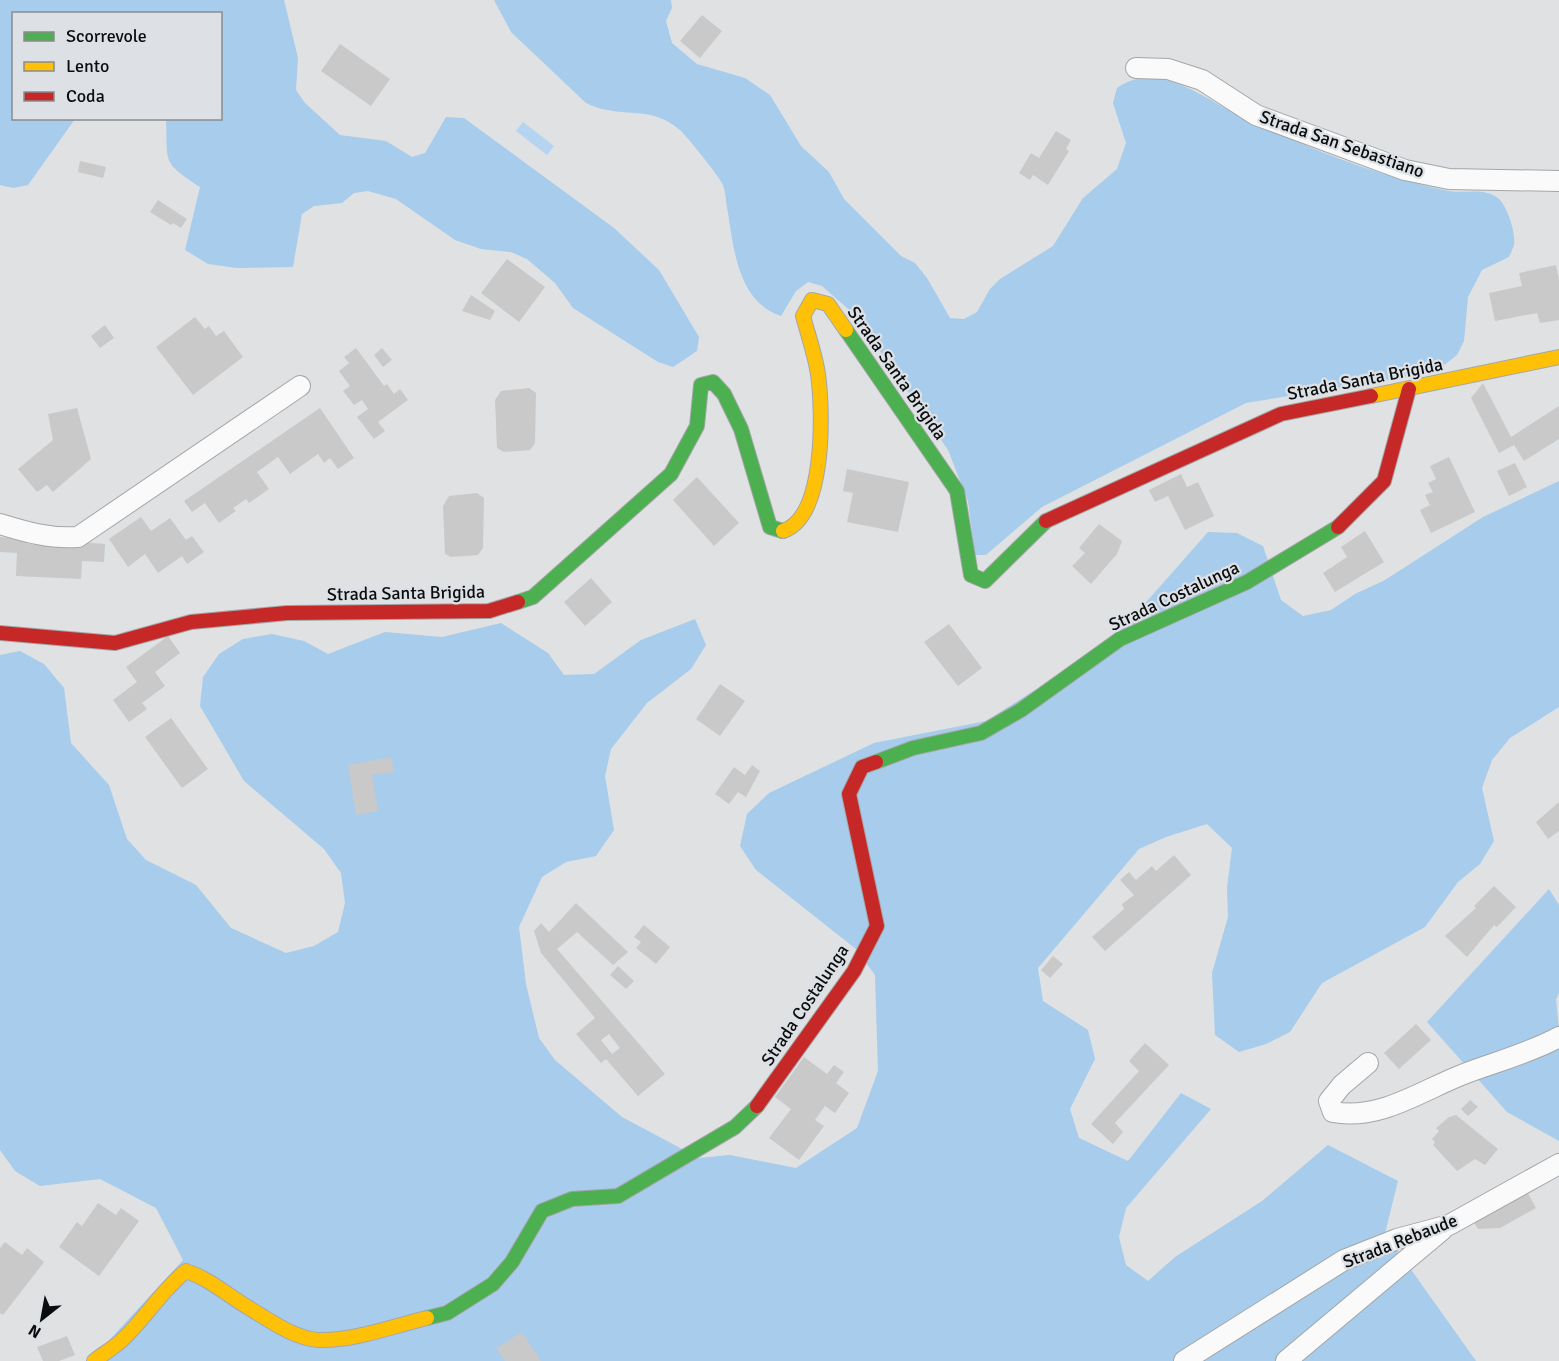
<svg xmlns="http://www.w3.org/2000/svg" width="1559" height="1361" font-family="Signika,sans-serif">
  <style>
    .green { fill: #a7ccec }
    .water { fill: #b4d4f2 }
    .building { fill: #c9c9c9; fill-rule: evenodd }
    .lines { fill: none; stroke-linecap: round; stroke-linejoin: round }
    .street-casing { stroke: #a4a6a8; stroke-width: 22 }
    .fast-casing { stroke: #a4a6a8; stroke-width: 16 }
    .slow-casing { stroke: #a4a6a8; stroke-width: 16 }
    .jam-casing { stroke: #a4a6a8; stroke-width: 16 }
    .street { stroke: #fafafb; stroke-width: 20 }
    .fast { stroke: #4caf50; stroke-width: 14 }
    .slow { stroke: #ffc107; stroke-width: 14 }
    .jam { stroke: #c62828; stroke-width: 14 }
    .labels { text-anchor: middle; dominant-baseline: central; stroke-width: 4.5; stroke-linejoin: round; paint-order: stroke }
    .street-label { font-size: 18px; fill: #0a0c0d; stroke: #dde1e5 }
  </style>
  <rect width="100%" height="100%" fill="#dfe1e3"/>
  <path class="green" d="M0,0H284L298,58L296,90L305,103L340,135L386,141L412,157L425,153L446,117L464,118L614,228L659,270L699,337L697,351L673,367L658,362L573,308L555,283L527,259L511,252L481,249L455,240L396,199L368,191L354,193L342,203L314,206L302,214L293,267L237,268L208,264L185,250L200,187C161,161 168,164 166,119L220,118V14H14V118L75,119L28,185L13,188L0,185Z
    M494,0H671L672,8L666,21L672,43L697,64L745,78L770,95L801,146L829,172L844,199L901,256L915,263L927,278L950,318L964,319L977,312L990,289L1000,279L1053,246L1083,198L1117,169L1126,143L1113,103L1117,88C1158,60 1201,97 1238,115C1260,126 1283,136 1305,145C1344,162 1408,183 1449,191C1466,194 1483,187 1498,198C1507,205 1516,233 1514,245C1513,249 1510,254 1509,257L1482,270L1468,297L1464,341L1457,355L1435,372L1246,403L1042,507L986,555H975L968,501L948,450L855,315L822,286L808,282L796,291L781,316C739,302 734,252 728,213C726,204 726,193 723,185C719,176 689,139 681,131C651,103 619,120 586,103L511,32Z
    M1559,481V707L1510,738L1492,760L1482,788L1494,841L1480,864L1458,882L1425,927L1322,983L1290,1032L1266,1044L1239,1052L1215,1035L1212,973L1228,917L1227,888L1232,848L1207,824L1166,837L1139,849L1038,968L1043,1001L1088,1030L1095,1059L1070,1109L1079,1138L1128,1161L1181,1093L1211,1109L1126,1208L1119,1237L1126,1265L1148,1281L1175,1257L1262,1201L1328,1145L1398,1181L1385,1233L1476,1361H90L183,1260L156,1208L100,1179L40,1186L15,1171L0,1150V655L20,651L44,664L64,688L71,743L109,785L127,839L146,860L196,885L231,928L286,953L314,946L338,932L345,903L341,873L324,849L244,781L200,706L203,677L219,654L243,639L272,634L304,641L328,654L385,632L442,637L501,623L548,653L564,675L594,674L641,640L695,619L706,645L691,669L647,703L611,749L605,776L614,830L596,856L566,862L542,877L519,927L526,984L539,1038L555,1060L622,1117L699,1158L730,1155L796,1168L857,1128L878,1071L875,975L856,949L756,870L740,846L747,814L769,793L874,743L986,721L1111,642L1208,532L1237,533L1263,546L1281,600L1303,616L1331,610L1355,594L1385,580L1483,517Z
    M1549,889L1559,905V993L1556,999L1559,1029V1141L1507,1112L1427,1022Z"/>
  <path class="water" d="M523,122L554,146L547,155L516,131Z"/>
  <path class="building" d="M702,15L722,31L700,58L680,41Z
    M340,44L390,79L371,106L321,71Z
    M1056,131L1071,140L1066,149L1069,151L1048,185L1033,175L1030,180L1019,173L1031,153L1039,158Z
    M80,161L106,167L103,178L78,172Z
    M158,200L187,219L181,228L173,223L171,225L150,212Z
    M507,259L545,287L519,322L481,293Z
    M1556,265L1559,280V320L1540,323L1537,313L1495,321L1489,293L1522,286L1519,273Z
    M471,295L495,311L490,320L462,311Z
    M195,317L205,329L209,326L216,336L224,331L243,357L193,395L156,347Z
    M105,325L114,338L100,348L91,336Z
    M356,348L384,386L387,384L394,394L400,389L408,400L378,422L385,431L374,439L357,417L368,409L362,400L354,405L343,391L350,386L339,371L349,363L344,357Z
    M382,348L392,360L383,367L374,355Z
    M1483,383L1511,437L1559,406V439L1524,461L1514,445L1499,453L1471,398Z
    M529,388L536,393L535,443L530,450L504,452L497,448L495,400L501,391Z
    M77,408L91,459L53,492L47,485L37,492L18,469L53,440L48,414Z
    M320,408L354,458L338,469L330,458L324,463L318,454L290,474L278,457L257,472L269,489L249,503L246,499L233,508L236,511L219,523L205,503L192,512L184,501Z
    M1449,457L1475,512L1431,533L1420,510L1430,505L1425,495L1433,492L1428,483L1436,479L1430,466Z
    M1515,463L1527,487L1509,496L1497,471Z
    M847,469L909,482L898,532L847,522L853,493L843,491Z
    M1181,474L1187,487L1198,482L1214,516L1185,530L1168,496L1155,502L1149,490Z
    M697,477L739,523L714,546L673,500Z
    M477,493L484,498L483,548L478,555L451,557L445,554L443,506L449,496Z
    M141,517L151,531L170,518L186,540L192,536L204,552L187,564L182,556L158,573L145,554L128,567L109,539Z
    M1099,524L1122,541L1117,554L1091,584L1072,566L1085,553L1079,548Z
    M1365,531L1384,562L1335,592L1323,573L1347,557L1341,547Z
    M0,537L28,539V544L78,547L79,542L105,544L104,562L82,561L81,579L16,576L17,553L0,552Z
    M591,578L612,602L585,626L564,602Z
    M949,624L982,668L958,686L924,642Z
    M168,636L180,653L155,672L165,686L142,703L147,709L129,722L113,700L137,682L126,667Z
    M720,684L745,701L720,736L696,719Z
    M171,718L208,769L182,788L145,737Z
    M391,757L394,772L372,775L378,811L356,815L348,765Z
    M752,765L760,771L746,797L738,792L729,804L715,794L734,767L745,775Z
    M1559,802V831L1548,839L1536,822Z
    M1174,855L1191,875L1105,951L1092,937L1124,909L1122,904L1134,895L1120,880L1129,872L1136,880L1152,866L1156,871Z
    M1494,886L1516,907L1497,927L1494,925L1467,957L1445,936L1476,908L1474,906Z
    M576,903L628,952L613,965L577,932L557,949L665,1074L638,1096L606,1059L601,1063L576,1034L595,1018L541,953L534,931L541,923L549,932ZM609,1034L620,1048L612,1054L601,1040Z
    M644,925L670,947L656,964L636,948L641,942L634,937Z
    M1053,956L1063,964L1050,978L1041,970Z
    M618,966L634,981L626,989L610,975Z
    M1416,1024L1431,1040L1399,1069L1384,1053Z
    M1145,1043L1169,1065L1115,1123L1123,1132L1113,1144L1091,1124L1139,1071L1129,1061Z
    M804,1057L827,1074L834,1065L844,1072L836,1083L849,1093L835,1113L825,1106L815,1120L824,1126L799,1160L769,1138L791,1109L775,1097Z
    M1470,1100L1478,1107L1468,1116L1461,1109Z
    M1456,1115L1498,1149L1485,1165L1475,1159L1457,1171L1433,1145L1435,1142L1432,1139L1439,1131L1436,1128L1449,1117Z
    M1524,1186L1536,1208L1500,1228L1478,1229L1470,1216Z
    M98,1203L116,1215L121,1208L139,1221L99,1276L59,1247L77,1222L82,1226Z
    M5,1242L22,1255L27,1248L44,1262L3,1315L0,1313V1248Z
    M522,1332L541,1361H505L496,1348Z
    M67,1336L75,1355L59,1361H43L37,1347Z"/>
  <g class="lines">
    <g class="street-casing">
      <path id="street" d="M1136,68L1168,69L1202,80L1256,115L1405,170L1449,179L1559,181
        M0,524C26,532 50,539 78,537L300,386
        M1368,1063L1342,1085L1329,1101L1333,1112C1380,1121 1422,1090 1464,1074C1495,1062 1530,1053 1559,1037
        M1184,1361L1344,1260L1397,1239L1449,1225L1559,1164
        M1286,1361L1442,1230"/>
    </g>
    <g class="fast-casing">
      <path id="fast" d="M846,330L957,491L971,575L985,581L1046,521
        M518,602L533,597L671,474L697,426L701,385L713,382L724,394L741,429L770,527L783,531
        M876,762L913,748L981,733L1021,710L1120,639L1247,582L1338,527
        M427,1318L447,1313L493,1284L512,1262L542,1211L572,1199L618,1196L735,1127L757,1106"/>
    </g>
    <g class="slow-casing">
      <path id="slow" d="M1371,396L1559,357
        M783,531C826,517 823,411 818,374C815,354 808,335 803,316L812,300L828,304L846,330
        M94,1361C103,1354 113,1348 121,1341C145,1319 161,1291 186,1271C210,1279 227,1295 249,1308C269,1320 295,1339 319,1340C354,1341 393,1326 427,1318"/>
    </g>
    <g class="jam-casing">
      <path id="jam" d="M1046,521L1281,414L1371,396
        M1338,527L1384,481L1409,389
        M0,633L115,643L191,622L287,613L489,611L518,602
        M757,1106L854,971L877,926L849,794L862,767L876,762"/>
    </g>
    <use href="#street" class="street"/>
    <use href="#fast" class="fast"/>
    <use href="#slow" class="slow"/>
    <use href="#jam" class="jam"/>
  </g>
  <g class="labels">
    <g class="street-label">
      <text transform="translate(1342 144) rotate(19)">Strada San Sebastiano</text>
      <text transform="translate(897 373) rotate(55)">Strada Santa Brigida</text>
      <text transform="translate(1365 379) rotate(-11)">Strada Santa Brigida</text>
      <text transform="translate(406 593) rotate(-1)">Strada Santa Brigida</text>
      <text transform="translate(1174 596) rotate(-25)">Strada Costalunga</text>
      <text transform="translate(805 1005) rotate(-56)">Strada Costalunga</text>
      <text transform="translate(1400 1241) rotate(-21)">Strada Rebaude</text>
    </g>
  </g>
  <rect x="12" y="12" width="210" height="108" fill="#dde1e5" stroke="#898c8f" stroke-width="1.5"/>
  <rect x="24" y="32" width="30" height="9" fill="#4caf50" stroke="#898c8f" stroke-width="1.5"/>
  <text x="66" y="42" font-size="18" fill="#0a0c0d">Scorrevole</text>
  <rect x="24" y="62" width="30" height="9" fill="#ffc107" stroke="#898c8f" stroke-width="1.5"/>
  <text x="66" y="72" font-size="18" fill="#0a0c0d">Lento</text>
  <rect x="24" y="92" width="30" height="9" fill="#c62828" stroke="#898c8f" stroke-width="1.5"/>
  <text x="66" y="102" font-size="18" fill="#0a0c0d">Coda</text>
  <g transform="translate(42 1319) rotate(211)" stroke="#dde1e5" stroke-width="4.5" paint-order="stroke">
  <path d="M0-4.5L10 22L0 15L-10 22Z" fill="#0a0c0d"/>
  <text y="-9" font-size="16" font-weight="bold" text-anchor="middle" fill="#0a0c0d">N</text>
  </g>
</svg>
